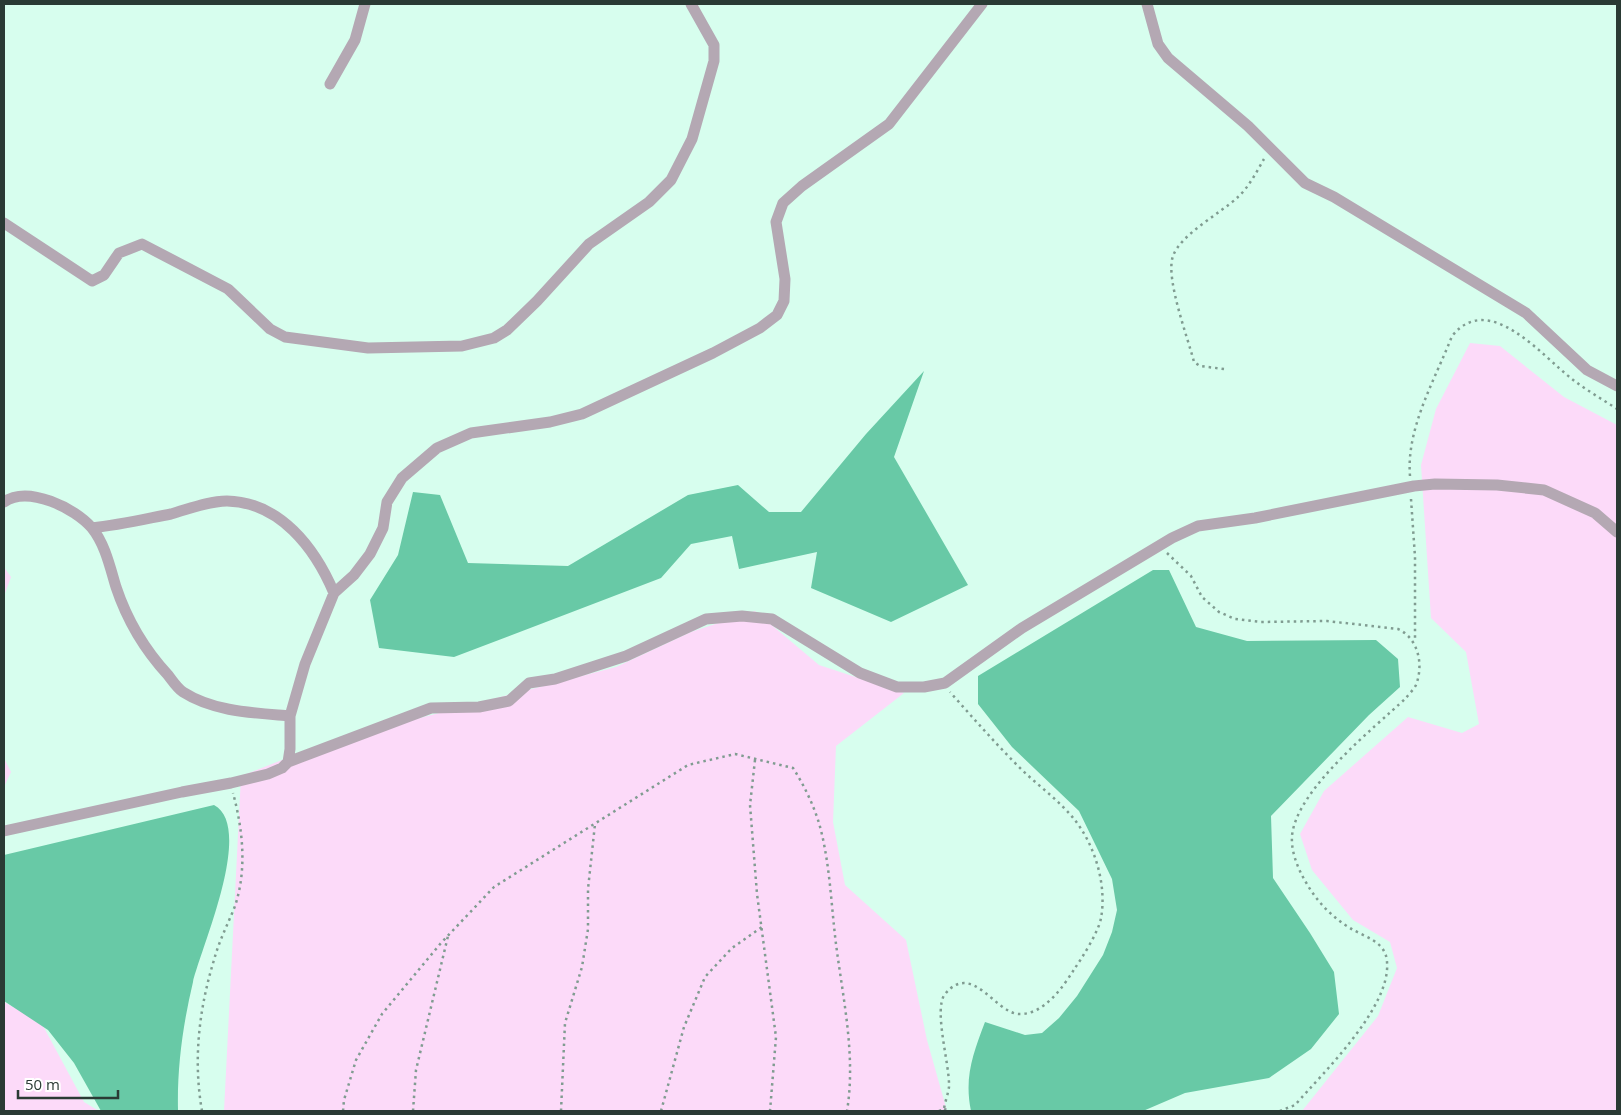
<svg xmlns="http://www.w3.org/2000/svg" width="1621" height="1115" font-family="'Open Sans',sans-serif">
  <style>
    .green { fill: #fcdaf9 }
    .water { fill: #68c9a6 }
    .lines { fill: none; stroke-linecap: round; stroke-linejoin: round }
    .path { stroke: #809c91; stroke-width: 2.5; stroke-dasharray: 2.5 4; stroke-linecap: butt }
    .minor { stroke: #b4a8b3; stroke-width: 11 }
  </style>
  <rect width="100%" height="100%" fill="#d7feee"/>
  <path class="green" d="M1470,343L1500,346L1564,397L1617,425V1111H1302L1378,1016L1397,968L1390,942L1353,920L1312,870L1300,834L1324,791L1408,717L1462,733L1479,724L1466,652L1431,618L1421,465L1436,409Z
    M4,567L11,577L4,596Z
    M755,611L819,665L904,693L836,746L833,822L845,885L906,940L927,1040L947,1111H224L241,776L328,742L616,667L691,632Z
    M4,758L11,772L4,787Z
    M4,1002L41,1022L84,1102L99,1111H4Z"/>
  <path class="water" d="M924,371L894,457L968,585L891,622L811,588L817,552L739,569L732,536L691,544L661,578L454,657L379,648L370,600L398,555L413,492L440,495L468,563L568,566L688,495L738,485L769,512H801L866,434Z
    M1153,570H1169L1196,627L1247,641L1376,640L1398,659L1400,687L1369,715L1271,816L1273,878L1310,933L1334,972L1339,1014L1311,1049L1269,1078L1185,1093L1143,1111H971C964,1077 973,1054 985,1022L1025,1035L1042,1033L1059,1018L1077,996L1103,955L1112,932L1117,910L1112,879L1079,811L1012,747L978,704V676Z
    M214,805C255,827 201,948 193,982C183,1024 177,1067 178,1110L101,1111L74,1063L48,1030L4,1001V855Z"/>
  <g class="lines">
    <path class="path" d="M1224,369L1200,366L1194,362C1188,338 1165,278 1173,256C1181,234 1221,213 1238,197C1249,187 1257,171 1264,159
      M1410,476C1406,428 1435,380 1452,336C1489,290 1542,356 1572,379C1586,390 1602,399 1617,409
      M1411,499L1415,557V641
      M1167,553L1191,576L1202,597L1219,612L1235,619L1261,622L1327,621L1398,629C1418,638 1424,664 1416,685C1414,689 1409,694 1406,698C1373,729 1296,790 1292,836C1291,851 1297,866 1304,879C1315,899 1330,916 1350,928C1364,937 1386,941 1387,962C1391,1007 1324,1072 1295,1105L1280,1111
      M755,760L750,805L757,894L776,1037L770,1111
      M944,1109L950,1111
      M202,1111C193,1060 199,1009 214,960C219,941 228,924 235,906C247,870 243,830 233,793
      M343,1111L344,1100L356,1060L382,1014L441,943L494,887L688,765L735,754L793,768C804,785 813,804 819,823C830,862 831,904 836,944C843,999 856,1056 847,1111
      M413,1111L416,1070L448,936
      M561,1111L565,1023L582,967L588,929V889L595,824
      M661,1111L684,1027L705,977L732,948L762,927
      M939,1111L944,1109C945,1102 948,1094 949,1087C950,1065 933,1009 945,994C972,961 995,1013 1019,1014C1044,1015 1063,987 1075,968C1082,958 1099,931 1101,918C1107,885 1095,845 1074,819C1059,800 1037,785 1019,767C995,743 973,718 950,692"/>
    <path class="minor" d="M1147,4L1158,44L1168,58L1248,126L1305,183L1334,197L1526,313L1587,370L1617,386
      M330,84L355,40L365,4
      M4,223L92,281L104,275L119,253L142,244L228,289L270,329L285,337L368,348L462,346L494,338L507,330L537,301L589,244L649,202L671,180L692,139L714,61V45L691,4
      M4,502C28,485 75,508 92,528C105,544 110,567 116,587C127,620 144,649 168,675C172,680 177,688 183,692C214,712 255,713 290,716
      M92,528C119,525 145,519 171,514C189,509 208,501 227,501C280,502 315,548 334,593
      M288,762L431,708L479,707L509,701L529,683L555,679L626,656L706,619L742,616L772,619L860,673L897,687H924L945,683L1022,628L1172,538L1198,526L1255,518L1414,486L1435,484L1497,485L1544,490L1595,513L1617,532
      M4,831L182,792L231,783L268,774L282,768L288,762L290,749V716L305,664L334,593L354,575L370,554L383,528L387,502L402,478L437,448L471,433L550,422L582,414L713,353L760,328L777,315L784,301L785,279L776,222L783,203L802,186L889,124L982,4"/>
  </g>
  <rect width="1621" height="1115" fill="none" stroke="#2a3a34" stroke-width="10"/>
  <path d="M18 1090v8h100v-8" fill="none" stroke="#2a3a34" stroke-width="2.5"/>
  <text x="25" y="1090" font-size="15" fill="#2a3a34" stroke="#ffffff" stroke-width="4" paint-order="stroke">50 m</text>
</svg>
